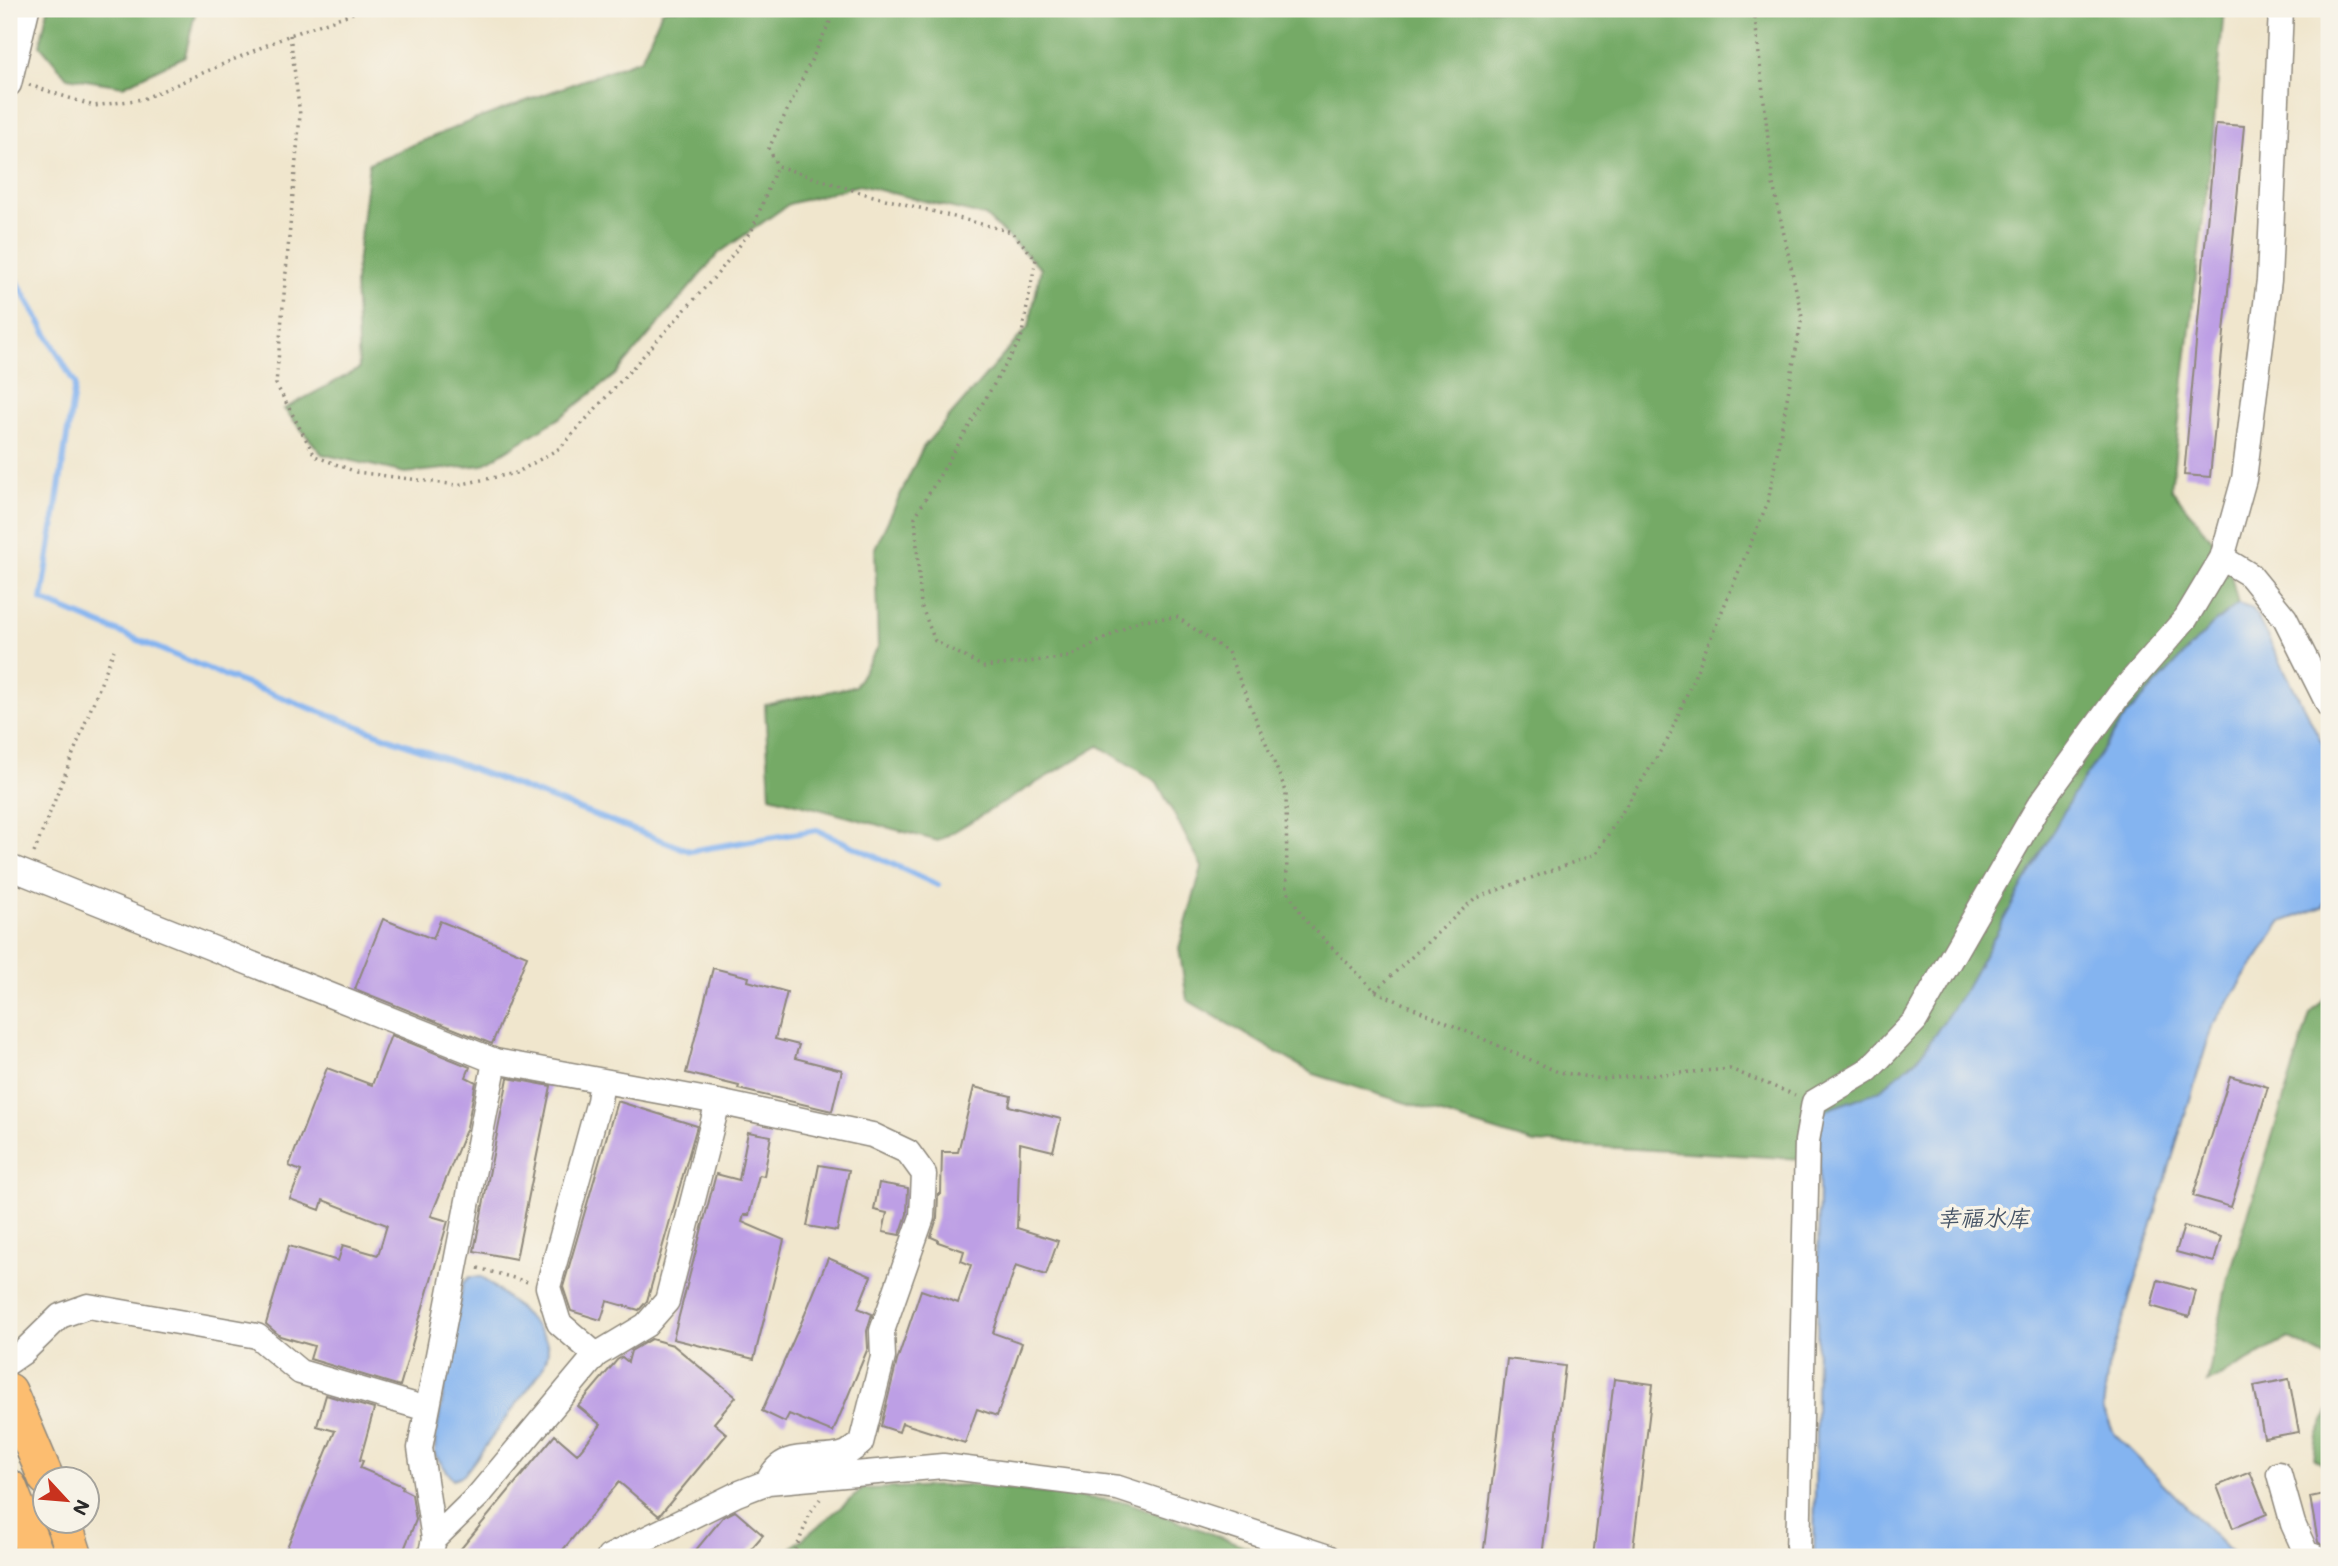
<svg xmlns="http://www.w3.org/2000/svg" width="2338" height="1566" font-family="Mali,'LXGW WenKai TC',sans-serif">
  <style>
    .forest { fill: #74aa66; stroke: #506a48; stroke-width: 2 }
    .water { fill: #84b4f0; stroke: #58708e; stroke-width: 2 }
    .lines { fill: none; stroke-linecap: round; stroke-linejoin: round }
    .stream { stroke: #84b4f0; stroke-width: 6 }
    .building { fill: #bd9fe5 }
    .minor-casing { stroke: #8e887c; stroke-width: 27 }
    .highway-casing { stroke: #8e887c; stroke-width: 38 }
    .path { stroke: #8e887c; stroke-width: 3.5; stroke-dasharray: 2 5; stroke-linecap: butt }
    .minor { stroke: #fff; stroke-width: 24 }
    .highway { stroke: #fcbd6f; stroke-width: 35 }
    .labels { text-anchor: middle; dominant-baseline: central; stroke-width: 7; stroke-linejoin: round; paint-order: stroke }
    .water-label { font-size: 23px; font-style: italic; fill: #465466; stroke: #f7f3e8 }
  </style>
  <rect width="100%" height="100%" fill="#f7f3e8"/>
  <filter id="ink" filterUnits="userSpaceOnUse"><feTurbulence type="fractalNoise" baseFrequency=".0143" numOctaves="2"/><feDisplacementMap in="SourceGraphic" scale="14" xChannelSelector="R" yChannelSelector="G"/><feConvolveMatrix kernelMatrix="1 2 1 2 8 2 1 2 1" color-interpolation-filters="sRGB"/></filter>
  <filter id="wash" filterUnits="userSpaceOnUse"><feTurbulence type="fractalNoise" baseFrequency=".00686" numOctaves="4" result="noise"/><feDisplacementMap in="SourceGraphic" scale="28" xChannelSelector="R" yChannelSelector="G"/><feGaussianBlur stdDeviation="1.57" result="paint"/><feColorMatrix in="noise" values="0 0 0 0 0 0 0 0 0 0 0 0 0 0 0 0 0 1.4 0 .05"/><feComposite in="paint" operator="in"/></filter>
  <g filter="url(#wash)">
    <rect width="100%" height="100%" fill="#f0e6cd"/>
    <path class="forest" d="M48,9H196L185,56L123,86L67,77L40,45Z
      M667,9H2224L2213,134L2171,489L2227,558L2238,604L2212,625L2125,717L2072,797L1966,988L1921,1055L1879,1091L1820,1112L1819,1160L1534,1143L1314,1074L1187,1000L1179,948L1202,867L1157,782L1099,746L938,841L770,796L765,705L855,686L878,647L875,548L923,447L1029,326L1041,268L985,216L859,185L789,204L719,253L615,375L561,417L483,465L405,473L322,454L284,409L359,369L355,282L369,163L466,123L641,59L662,11Z
      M2329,993V1359L2289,1338L2207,1383L2227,1282L2310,1014Z
      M2329,1410V1469L2314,1458L2317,1436Z
      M969,1485L1127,1502L1274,1557H784L789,1550L863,1489Z"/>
    <path class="water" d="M2238,604L2253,609L2329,756V890L2323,907L2281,922L2212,1027L2108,1369L2103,1409L2115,1435L2236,1557H1814L1820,1112L1879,1091L1921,1055L1966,988L2072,797L2125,717L2212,625Z
      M470,1277H482C498,1291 541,1324 547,1343C550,1352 545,1362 542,1370L464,1475L453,1479L435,1455V1440L463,1283Z"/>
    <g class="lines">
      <path class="stream" d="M9,267L75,384L42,600L225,676L690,851L817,830L938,885"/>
    </g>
    <g id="blocks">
      <path class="building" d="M2216,124L2244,126L2210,477L2184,475Z
        M383,919L433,939L440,921L527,956L492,1044L355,989Z
        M713,968L749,977L748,981L787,992L775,1039L799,1045L795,1058L842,1070L832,1111L738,1089L739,1086L686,1073Z
        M391,1035L470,1067L466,1077L476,1082L467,1127L431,1216L448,1221L400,1386L310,1359L314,1346L280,1336L266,1324L289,1246L338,1261L343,1245L378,1255L387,1225L323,1200L320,1210L290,1199L301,1171L289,1166L327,1068L372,1085Z
        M2230,1076L2268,1087L2231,1207L2193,1196Z
        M508,1078L551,1086L516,1259L474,1251Z
        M974,1087L1011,1096L1009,1106L1061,1119L1053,1151L1020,1143L1017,1228L1058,1241L1046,1275L1016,1265L993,1333L1022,1343L997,1416L977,1409L965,1443L902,1423L899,1432L881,1426L897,1361L921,1290L958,1303L971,1265L961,1261L964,1251L938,1242V1240L931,1237L937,1218L938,1194H941L942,1152H958Z
        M617,1101L697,1126L647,1301L639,1310L607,1301L601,1320L571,1311L563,1287Z
        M748,1132L771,1136L764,1176L759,1175L749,1215H744L742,1222L784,1240L754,1359L673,1339L716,1174L739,1180Z
        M819,1165L849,1170L837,1231L807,1226Z
        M879,1183L908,1188L907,1214L900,1235L883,1232L887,1213L874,1210Z
        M2184,1226L2221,1237L2214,1262L2176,1252Z
        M828,1258L871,1276L858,1308L872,1314L867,1331L868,1348L833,1432L789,1414L785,1422L762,1411L805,1314Z
        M2158,1280L2196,1291L2189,1317L2151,1306Z
        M651,1339L673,1345L736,1397L714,1423L727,1434L659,1516L619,1482L557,1557H454L555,1435L577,1454L601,1425L578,1406L617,1360L622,1357L628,1362L631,1351Z
        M1507,1359L1565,1366L1542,1557H1483Z
        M1614,1379L1653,1384L1632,1557H1593Z
        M2289,1379L2299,1432L2264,1438L2254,1386Z
        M326,1395L374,1409L360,1460L363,1461L360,1468L403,1486L402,1489L412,1494L416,1520L401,1557H283L335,1431L317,1426Z
        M2250,1472L2267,1514L2233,1528L2217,1486Z
        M2329,1493V1551L2318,1542L2310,1497Z
        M735,1511L763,1535L744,1557H690L723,1517Z"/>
    </g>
  </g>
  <g filter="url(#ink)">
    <use href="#blocks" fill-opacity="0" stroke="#8e887c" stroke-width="2"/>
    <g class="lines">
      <g class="minor-casing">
        <path id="minor" d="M9,84L27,9
          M2222,558L2250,575L2285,618L2329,706
          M9,867L495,1061
          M596,1355L559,1323L548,1287L599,1101L602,1081
          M9,1362L22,1353L60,1316L88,1306L257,1336L300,1372L427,1409
          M2279,1474L2293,1524L2306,1553L2316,1557
          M434,1539L479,1495L596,1355L646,1325L667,1301L718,1102
          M430,1557L434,1539L420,1448L495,1061L718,1102L872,1135L908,1152L924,1174L922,1217L882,1331L883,1357L861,1443C857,1446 852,1450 847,1453C819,1465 784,1444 768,1482
          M609,1557L737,1494L768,1482L943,1466L1118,1488L1328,1557
          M1798,1557L1807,1141L1814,1102L1868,1070L1915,1021L2038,807L2119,695L2186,618L2222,558L2244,479L2269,280L2281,9"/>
      </g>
      <g class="highway-casing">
        <path id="highway" d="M9,1391L46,1478
          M9,1487L37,1557
          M63,1520L75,1557"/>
      </g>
      <path class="path" d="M836,9L769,148L777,166L866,194L1012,232L1036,259L1021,339L915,517L921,605L935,641L984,667L1069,657L1140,620L1177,617L1228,652L1286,791L1287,890L1306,921L1375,991L1558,1072L1602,1079L1730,1069L1795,1095
        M290,35L300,115L276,384L315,456L356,472L457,485L516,473L560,448L720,271L753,228L777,166
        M29,85L94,106L143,99L290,35L364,9
        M34,853L114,650
        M1375,991L1474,899L1596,854L1668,739L1768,502L1802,317L1773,184L1754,9
        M478,1268L528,1282
        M793,1557L810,1513L820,1499"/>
      <use href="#minor" class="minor"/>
      <use href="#highway" class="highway"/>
    </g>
  </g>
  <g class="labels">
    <g class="water-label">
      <text x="1983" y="1217">幸福水库</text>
    </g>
  </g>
  <rect width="2338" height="1566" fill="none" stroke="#f7f3e8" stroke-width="35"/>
  <g transform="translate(66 1500) rotate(116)"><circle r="33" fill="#f7f3e8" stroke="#a5a39c" stroke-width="2"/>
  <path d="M0-5L12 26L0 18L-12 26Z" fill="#c8321e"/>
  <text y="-10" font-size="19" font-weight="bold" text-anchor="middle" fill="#2b2b2b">N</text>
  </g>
</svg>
